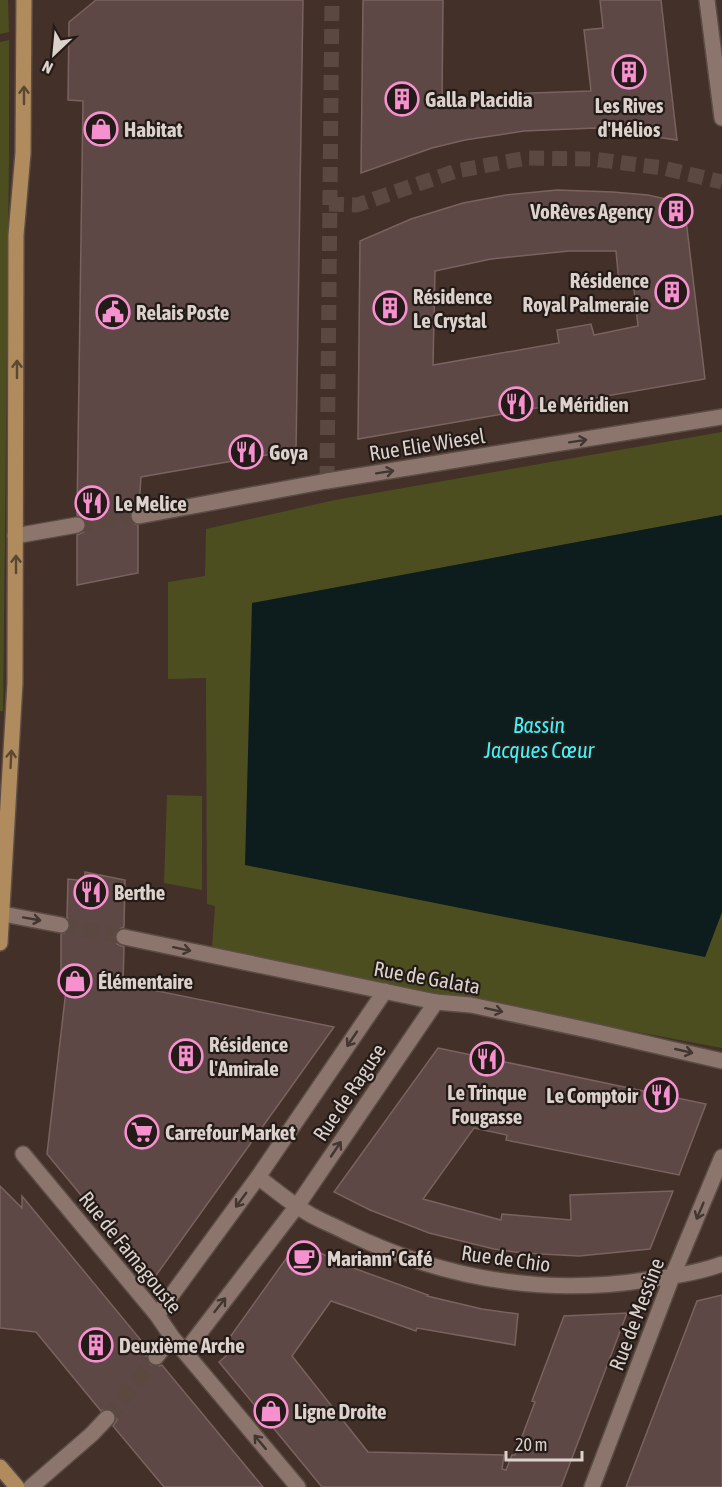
<svg xmlns="http://www.w3.org/2000/svg" width="722" height="1487" font-family="'Asap Condensed',sans-serif">
  <style>
    .green { fill: #4c4e20 }
    .water { fill: #0d1d1e }
    .building { fill: #5e4846; stroke: #7a625f; stroke-width: 1.5; fill-rule: evenodd }
    .lines { fill: none; stroke-linecap: round; stroke-linejoin: round }
    .minor-tunnel { stroke: #5a4841; stroke-width: 15; stroke-dasharray: 15 8; stroke-linecap: butt }
    .pedestrian-casing { stroke: #5b4c45; stroke-width: 18 }
    .minor-casing { stroke: #5b4c45; stroke-width: 18 }
    .primary-casing { stroke: #5b4c45; stroke-width: 18 }
    .pedestrian { stroke: #8b756d; stroke-width: 15 }
    .minor { stroke: #8b756d; stroke-width: 15 }
    .primary { stroke: #b08b5d; stroke-width: 15 }
    .oneway { stroke: #5b4833 }
    .oneway2 { stroke: #423631 }
    .labels { text-anchor: middle; dominant-baseline: central; stroke-width: 4.5; stroke-linejoin: round; paint-order: stroke }
    .poi-label { font-size: 21px; font-weight: bold; fill: #ddd1cc; stroke: #231b17; text-anchor: start }
    .street-label { font-size: 21px; fill: #ddd1cc; stroke: #231b17 }
    .water-label { font-size: 22px; font-style: italic; fill: #3ef4fe; stroke: #231b17 }
  </style>
  <rect width="100%" height="100%" fill="#433029"/>
  <path class="green" d="M0,0H8L9,32L0,34Z
    M9,40V158L3,711H0V42Z
    M722,432V515L252,603L705,957L722,912V1048L401,987L212,948L215,906L207,904L206,678L168,679V582L205,576L206,529L335,500Z
    M167,795L202,796V890L164,883Z"/>
  <path class="water" d="M722,515V912L705,957L245,865L252,603Z"/>
  <path class="building" d="M96,0H303L296,450L141,477L139,506L132,509L129,517L132,523L138,525V573L77,585V535L84,532L87,524L84,518L77,515L83,101L68,100L69,22Z
    M363,0H443L442,106L489,97L531,93L591,91L584,30L603,28L600,0H661L677,140L595,128L524,131L465,140L432,148L361,173Z
    M557,190L613,192L648,195L684,203L705,379L358,439L360,241L411,219L463,203L506,195ZM569,251H616L619,283L633,281L638,326L594,335L591,324L557,330L559,343L433,365L435,271L491,259Z
    M85,872L125,880L124,927L117,930L114,936L117,944L124,947L123,984L334,1027L152,1281L47,1154L68,973L61,972V934L68,932L71,926L67,917L68,879L85,881Z
    M438,1048L706,1104L679,1175L506,1140L507,1135L474,1128L423,1199L501,1220L502,1214L571,1220L570,1195L673,1191L650,1249L579,1256L523,1253L494,1249L429,1233L370,1210L334,1192Z
    M0,1186L22,1208V1196L149,1350L146,1356L150,1364L155,1367L162,1365L263,1487H164L113,1426L117,1420L114,1411L109,1408L101,1411L36,1332L0,1328Z
    M298,1242L345,1265L428,1295L427,1296L482,1309L518,1314L515,1345L417,1328L416,1331L331,1301L292,1356L368,1452L504,1455L502,1469L506,1470L512,1455H515L535,1402L532,1401L564,1316L627,1313L561,1487H322L219,1362L227,1355L220,1351Z
    M722,1295V1487H626L697,1301Z"/>
  <g class="lines">
    <path class="minor-tunnel" d="M329,204L357,205L456,171L527,158L592,159L663,168L722,182
      M327,481L332,0
      M77,525L139,516
      M61,925L124,937
      M107,1418L156,1357"/>
    <g class="pedestrian-casing">
      <path id="pedestrian" d="M327,481L722,417
        M436,1002L471,1005L597,1032L722,1061
        M23,1154L157,1315"/>
    </g>
    <g class="minor-casing">
      <path id="minor" d="M707,0L722,118
        M139,516L327,481
        M15,536L77,525
        M3,914L61,925
        M124,937L436,1002L297,1206L185,1352
        M258,1177C274,1189 289,1202 306,1212C318,1220 333,1225 346,1232C441,1278 542,1296 646,1280C671,1277 698,1273 722,1264
        M156,1357L172,1337
        M31,1487L92,1434L107,1418
        M298,1487L172,1337L157,1315L258,1177L385,991
        M592,1487L672,1277L722,1157"/>
    </g>
    <g class="primary-casing">
      <path id="primary" d="M0,943L15,683L16,235L23,153L24,0
        M0,1467L17,1487"/>
    </g>
    <use href="#pedestrian" class="pedestrian"/>
    <use href="#minor" class="minor"/>
    <use href="#primary" class="primary"/>
  </g>
  <defs><path id="oneway-shaft" d="M-6 0H5M1.5-3L5.5 0L1.5 3" fill="none" stroke-width="1.6" stroke-linecap="round" stroke-linejoin="round" transform="scale(1.5)"/></defs>
  <g class="oneway">
    <use href="#oneway-shaft" transform="translate(24 95) rotate(-90)"/>
    <use href="#oneway-shaft" transform="translate(17 369) rotate(-90)"/>
    <use href="#oneway-shaft" transform="translate(16 564) rotate(-90)"/>
    <use href="#oneway-shaft" transform="translate(11 759) rotate(-87)"/>
  </g>
  <g class="oneway2">
    <use href="#oneway-shaft" transform="translate(578 441) rotate(-9)"/>
    <use href="#oneway-shaft" transform="translate(385 472) rotate(-9)"/>
    <use href="#oneway-shaft" transform="translate(32 919) rotate(10)"/>
    <use href="#oneway-shaft" transform="translate(182 949) rotate(12)"/>
    <use href="#oneway-shaft" transform="translate(494 1010) rotate(12)"/>
    <use href="#oneway-shaft" transform="translate(352 1039) rotate(124)"/>
    <use href="#oneway-shaft" transform="translate(684 1051) rotate(13)"/>
    <use href="#oneway-shaft" transform="translate(336 1149) rotate(-56)"/>
    <use href="#oneway-shaft" transform="translate(241 1200) rotate(126)"/>
    <use href="#oneway-shaft" transform="translate(700 1211) rotate(113)"/>
    <use href="#oneway-shaft" transform="translate(220 1305) rotate(-52)"/>
    <use href="#oneway-shaft" transform="translate(260 1442) rotate(-130)"/>
  </g>
  <defs>
    <g id="building-ring" transform="scale(1.725)"><circle r="9.5" fill="#231b17" stroke="#f790ce" stroke-width="1.5"/><path d="M-4-6H4V6H1V3H-1V6H-4ZM-2.5-4.3h1.7v1.8h-1.7ZM.8-4.3h1.7v1.8H.8ZM-2.5-1h1.7V.8h-1.7ZM.8-1h1.7V.8H.8Z" fill="#f790ce"/></g>
    <g id="shop-ring" transform="scale(1.725)"><circle r="9.5" fill="#231b17" stroke="#f790ce" stroke-width="1.5"/><path d="M-5-2.5h2.3a2.7 3.5 0 0 1 5.4 0H5L5.5 6h-11ZM-1.5-2.5h3a1.5 2.3 0 0 0-3 0Z" fill="#f790ce"/></g>
    <g id="civic-ring" transform="scale(1.725)"><circle r="9.5" fill="#231b17" stroke="#f790ce" stroke-width="1.5"/><path d="M-.6-6.5H3V-4.5H.6V-3L4-1V1h2V6H-6V1h2V-1L-.6-3ZM-1.2 2.5V6h2.4V2.5Z" fill="#f790ce"/></g>
    <g id="restaurant-ring" transform="scale(1.725)"><circle r="9.5" fill="#231b17" stroke="#f790ce" stroke-width="1.5"/><path d="M-5-6h1v4h1v-4h1v4h1v-4h1v5L-1.5 .5V6h-2V.5L-5-1ZM5-6V6H3V1.5H1.5Q1.5-4 5-6Z" fill="#f790ce"/></g>
    <g id="supermarket-ring" transform="scale(1.725)"><circle r="9.5" fill="#231b17" stroke="#f790ce" stroke-width="1.5"/><path d="M-6-5.5h2.5l.6 2H6L4.5 2H-2.5L-4.4-4H-6ZM-1.5 3.2a1.3 1.3 0 1 0 .1 0ZM3 3.2a1.3 1.3 0 1 0 .1 0Z" fill="#f790ce"/></g>
    <g id="cafe-ring" transform="scale(1.725)"><circle r="9.5" fill="#231b17" stroke="#f790ce" stroke-width="1.5"/><path d="M-5.5-4.5H6V0H3Q3 3.5 0 3.5H-2.5Q-5.5 3.5-5.5 0ZM3-3.2v2h1.7v-2ZM-6 4.5H4V6H-6Z" fill="#f790ce"/></g>
  </defs>
  <g fill-rule="evenodd">
    <use href="#building-ring" x="629" y="72"/>
    <use href="#building-ring" x="402" y="99"/>
    <use href="#shop-ring" x="101" y="129"/>
    <use href="#building-ring" x="676" y="211"/>
    <use href="#building-ring" x="672" y="292"/>
    <use href="#building-ring" x="390" y="308"/>
    <use href="#civic-ring" x="113" y="312"/>
    <use href="#restaurant-ring" x="516" y="404"/>
    <use href="#restaurant-ring" x="246" y="452"/>
    <use href="#restaurant-ring" x="92" y="503"/>
    <use href="#restaurant-ring" x="91" y="892"/>
    <use href="#shop-ring" x="75" y="981"/>
    <use href="#building-ring" x="186" y="1056"/>
    <use href="#restaurant-ring" x="487" y="1059"/>
    <use href="#restaurant-ring" x="661" y="1095"/>
    <use href="#supermarket-ring" x="142" y="1132"/>
    <use href="#cafe-ring" x="304" y="1258"/>
    <use href="#building-ring" x="96" y="1345"/>
    <use href="#shop-ring" x="271" y="1411"/>
  </g>
  <g class="labels">
    <g class="poi-label">
      <text x="425" y="99">Galla Placidia</text>
      <text x="629" y="105" text-anchor="middle">Les Rives<tspan x="629" dy="24">d'Hélios</tspan></text>
      <text x="124" y="129">Habitat</text>
      <text x="653" y="211" text-anchor="end">VoRêves Agency</text>
      <text x="649" y="280" text-anchor="end">Résidence<tspan x="649" dy="24">Royal Palmeraie</tspan></text>
      <text x="413" y="296">Résidence<tspan x="413" dy="24">Le Crystal</tspan></text>
      <text x="136" y="312">Relais Poste</text>
      <text x="539" y="404">Le Méridien</text>
      <text x="269" y="452">Goya</text>
      <text x="115" y="503">Le Melice</text>
      <text x="114" y="892">Berthe</text>
      <text x="98" y="981">Élémentaire</text>
      <text x="209" y="1044">Résidence<tspan x="209" dy="24">l'Amirale</tspan></text>
      <text x="487" y="1092" text-anchor="middle">Le Trinque<tspan x="487" dy="24">Fougasse</tspan></text>
      <text x="638" y="1095" text-anchor="end">Le Comptoir</text>
      <text x="165" y="1132">Carrefour Market</text>
      <text x="327" y="1258">Mariann' Café</text>
      <text x="119" y="1345">Deuxième Arche</text>
      <text x="294" y="1411">Ligne Droite</text>
    </g>
    <g class="street-label">
      <text transform="translate(427 444) rotate(-9)">Rue Elie Wiesel</text>
      <text transform="translate(427 977) rotate(10)">Rue de Galata</text>
      <text transform="translate(349 1092) rotate(-56)">Rue de Raguse</text>
      <text transform="translate(131 1252) rotate(51)">Rue de Famagouste</text>
      <text transform="translate(506 1258) rotate(8)">Rue de Chio</text>
      <text transform="translate(636 1314) rotate(-69)">Rue de Messine</text>
    </g>
    <g class="water-label">
      <text x="539" y="725">Bassin<tspan x="539" dy="25">Jacques Cœur</tspan></text>
    </g>
  </g>
  <g transform="translate(54 54) rotate(206)" stroke="#231b17" stroke-width="4.5" paint-order="stroke">
  <path d="M0-4.5L10 22L0 15L-10 22Z" fill="#ddd1cc"/>
  <text y="-9" font-size="16" font-weight="bold" text-anchor="middle" fill="#ddd1cc">N</text>
  </g>
  <path d="M506 1451v9h76v-9" fill="none" stroke="#ddd1cc" stroke-width="3"/>
  <text x="515" y="1451" font-size="18" fill="#ddd1cc" stroke="#231b17" stroke-width="4.5" paint-order="stroke">20 m</text>
</svg>
